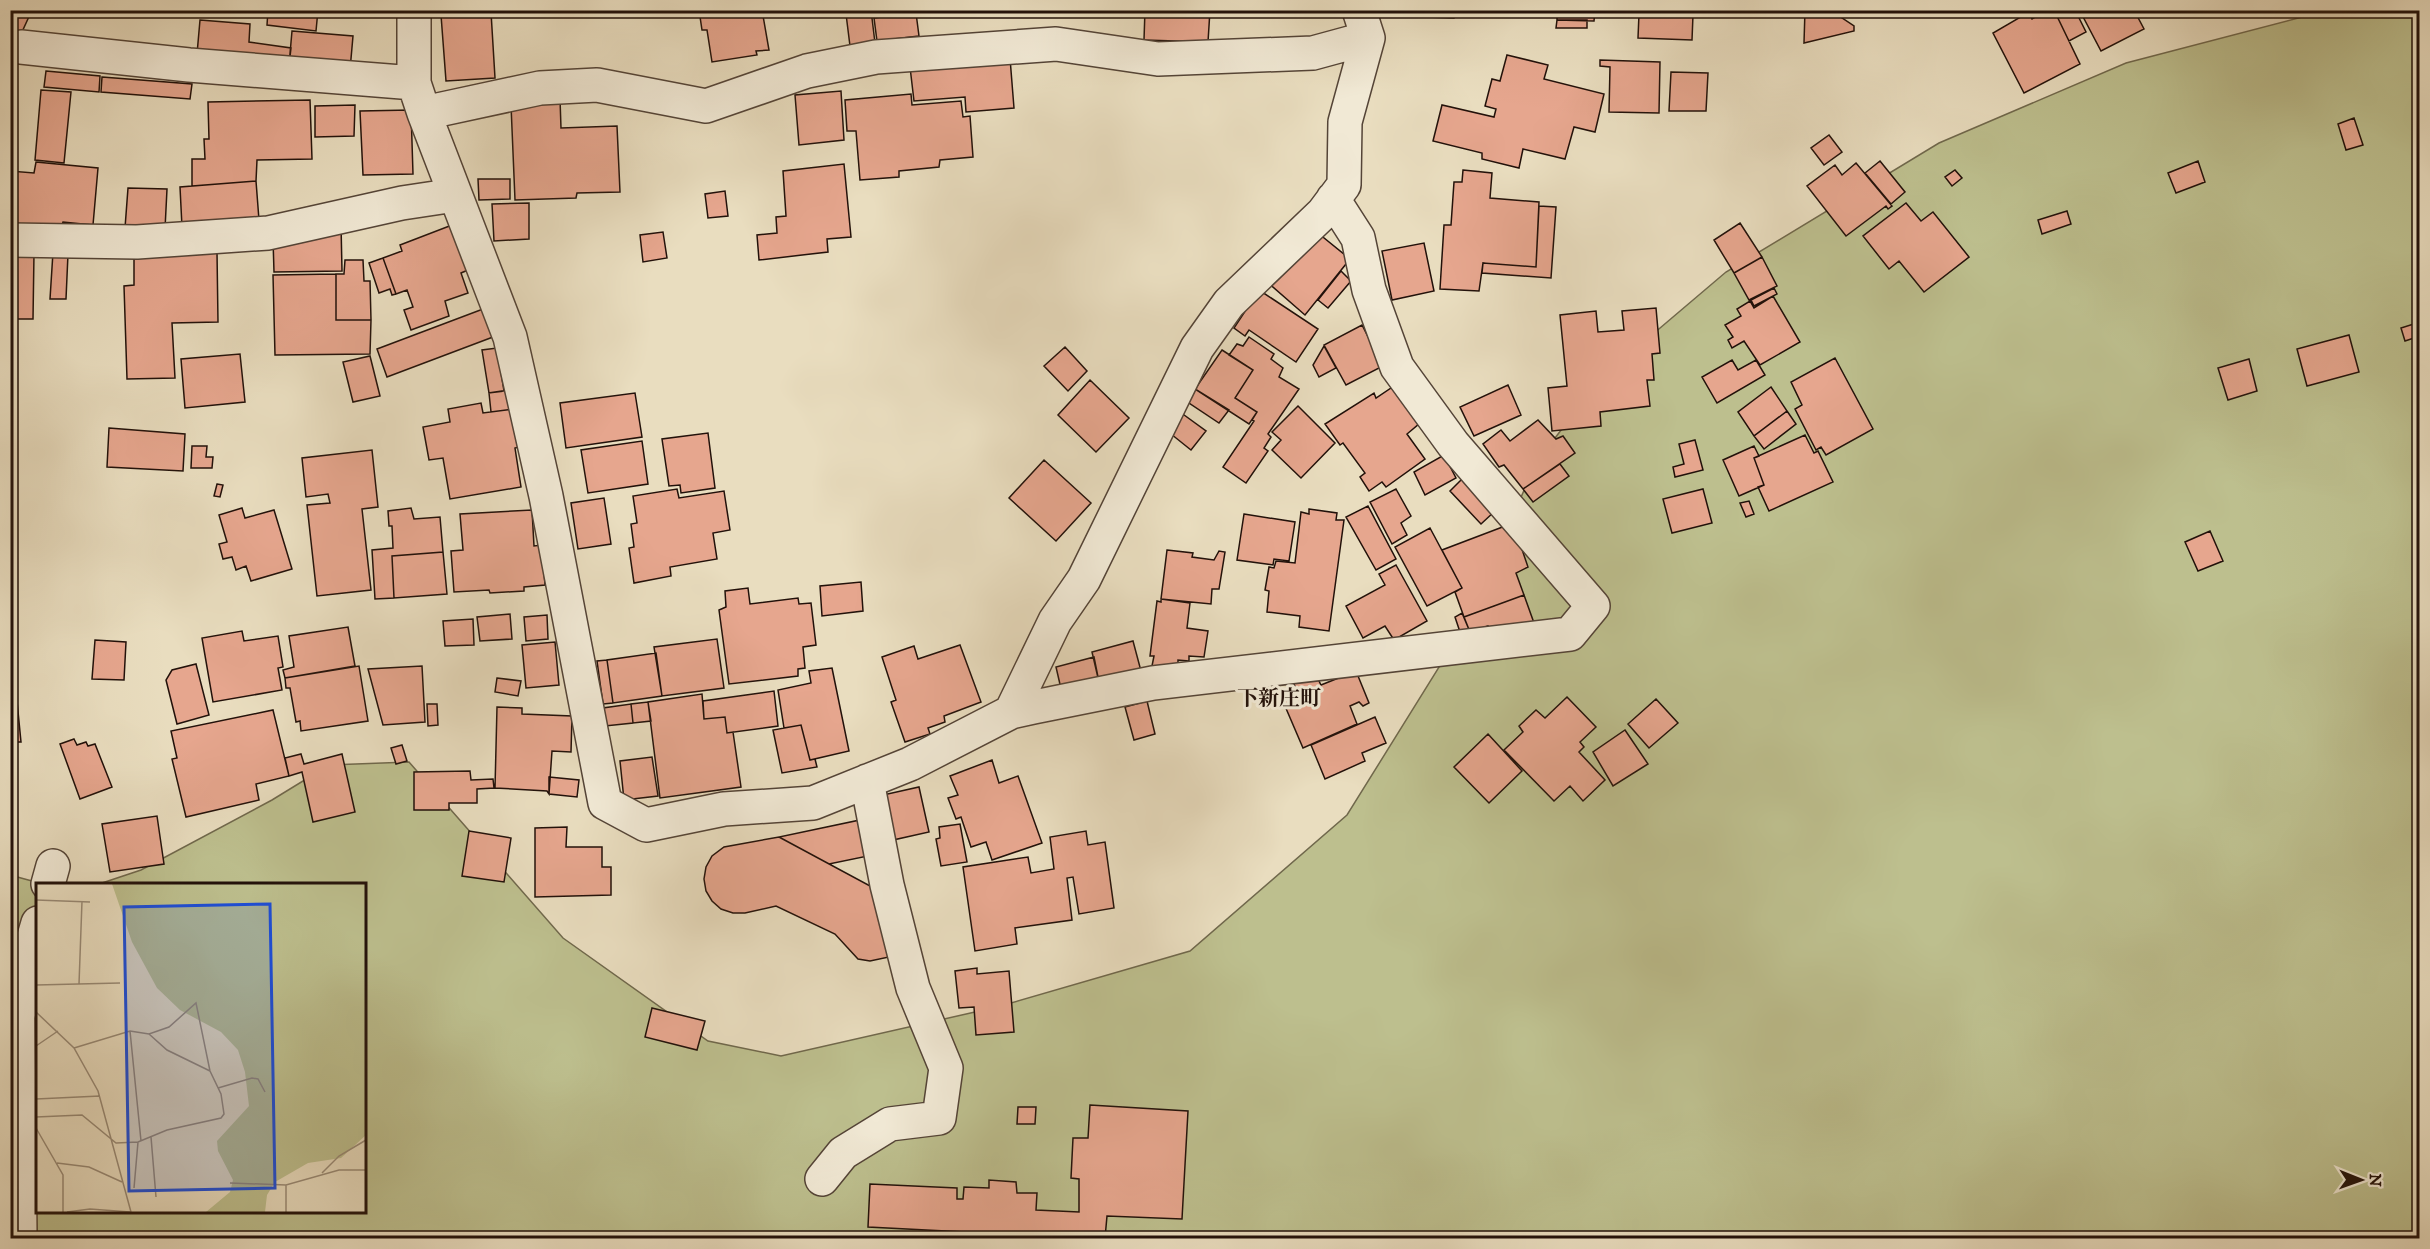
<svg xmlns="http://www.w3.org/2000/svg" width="2430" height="1249" font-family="'IM FELL DW Pica','Noto Serif JP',serif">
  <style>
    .green { fill: #bdbf8e; stroke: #70684c; stroke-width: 1.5 }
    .building { fill: #e6a68e; stroke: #22110a; stroke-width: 1.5 }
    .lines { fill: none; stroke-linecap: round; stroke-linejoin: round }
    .minor-casing { stroke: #544437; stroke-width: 36 }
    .minor { stroke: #f1e9d5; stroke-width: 33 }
    .labels { text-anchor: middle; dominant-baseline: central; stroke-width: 6; stroke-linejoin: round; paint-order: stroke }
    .quarter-label { font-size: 21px; font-weight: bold; fill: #22110a; stroke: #f1e9d5 }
    .inset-road { fill: none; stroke: #998b77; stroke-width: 1.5 }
    .view { fill: #1d4ed8; fill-opacity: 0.15; stroke: #1d4ed8; stroke-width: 3 }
    .inset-edge { fill: none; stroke: #22110a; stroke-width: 3 }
  </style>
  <rect width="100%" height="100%" fill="#e9ddbf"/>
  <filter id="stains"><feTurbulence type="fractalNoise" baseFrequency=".00333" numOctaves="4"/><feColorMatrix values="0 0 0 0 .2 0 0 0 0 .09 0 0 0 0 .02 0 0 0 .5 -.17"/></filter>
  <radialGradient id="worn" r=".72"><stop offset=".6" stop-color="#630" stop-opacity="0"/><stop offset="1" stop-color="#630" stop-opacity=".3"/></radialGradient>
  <path class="green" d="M2325,11H2419V1238H36L11,1222L10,875L43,884H38V1212H364V884H99L141,870L272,800L329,765L409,762L563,938L708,1041L781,1056L997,1007L1190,951L1347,815L1464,627L1536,463L1600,379L1726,272L1939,143L2126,63Z"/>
  <path class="building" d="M10,10H32L21,34L10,36Z
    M268,10H318L316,31L267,25Z
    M441,10H496V12L441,15Z
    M699,10H762L769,50L756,51L757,55L712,62L707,30H702Z
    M794,10H834L796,17Z
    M871,10L875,43L850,46L846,14Z
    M1145,10H1210L1208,42L1144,40Z
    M1398,10H1426V17L1398,15Z
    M1426,10H1479L1478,15L1456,13L1454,18L1426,17Z
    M1557,10H1595L1594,21L1557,20Z
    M1805,10H1830L1854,26V31L1804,43Z
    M2048,10H2054L2080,64L2024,93L1993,33L2029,12L2032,19Z
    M2054,10H2075L2086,32L2069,41Z
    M2134,10L2144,29L2101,51L2080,11Z
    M491,12L495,78L446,81L441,15Z
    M916,13L919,36L877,41L874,18Z
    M1639,14L1693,15L1692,40L1638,38Z
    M200,20L250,24L249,42L291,48L289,65L197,54Z
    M1557,20H1587V28H1556Z
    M292,31L353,36L350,70L289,65Z
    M1507,55L1548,65L1544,79L1604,94L1595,132L1574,127L1565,159L1523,149L1519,168L1482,159V153L1433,141L1442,105L1494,117L1496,109L1485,106L1492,79L1500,81Z
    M1010,58L1014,108L966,112L965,97L914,101L910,67Z
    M1600,60L1660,62L1659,113L1609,112L1610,67L1600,66Z
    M46,71L100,76L99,92L44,87Z
    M1671,72L1708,73L1706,111H1669Z
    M102,77L192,84L190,99L101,92Z
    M41,90L71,92L64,163L35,160Z
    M841,91L844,140L799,145L795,95Z
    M911,94L912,105L961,101L963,117L970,116L973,157L940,160L939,167L899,171V177L860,180L856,131H847L845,100Z
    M560,99L561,128L617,126L620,192L577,193L576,198L515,200L511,105Z
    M310,100L312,159L257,160L256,181L192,186V159H205L204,139H209L208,102Z
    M355,105L354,136L315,137V106Z
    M411,110L413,174L363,175L360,111Z
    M2354,118L2363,145L2346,150L2338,124Z
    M1829,135L1842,152L1824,165L1811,148Z
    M1880,161L1905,192L1891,204L1865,173Z
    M2198,161L2205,182L2176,193L2168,173Z
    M36,162L98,168L93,225L63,222L61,228L10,224V171L34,173Z
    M1856,163L1892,206L1888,209L1886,206L1846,236L1807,186L1835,165L1842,175Z
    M844,164L851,237L827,239L828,252L759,260L757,235L777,233L776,217L786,216L783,171Z
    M1463,170L1492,173L1490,198L1539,202L1536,267L1483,263L1479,291L1440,289L1444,225H1451L1454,182H1462Z
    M1955,170L1962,178L1952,186L1945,177Z
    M478,179H510V199L479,200Z
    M256,181L259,220L182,227L180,187Z
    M128,188L167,189L165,229L125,228Z
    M725,191L728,216L708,218L705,194Z
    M529,203V239L494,241L492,204Z
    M1906,203L1921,221L1933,212L1969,257L1924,292L1899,261L1889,269L1863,236Z
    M1539,206L1556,207L1551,278L1482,273L1483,263L1536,267Z
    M2067,211L2071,224L2042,234L2038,220Z
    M1740,223L1762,257L1734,273L1714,240Z
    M341,224L342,271L274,272L273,239Z
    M452,225L468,270L461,273L468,293L445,301L449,316L411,330L404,310L413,307L407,290L396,294L383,258L402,251L400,245Z
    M1313,229L1350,259L1305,315L1267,282Z
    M663,232L667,258L643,262L640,235Z
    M1424,243L1434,291L1392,300L1382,251Z
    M53,252L68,254L66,299H50Z
    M217,252L218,322L172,323L175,378L127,379L124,286L134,285V255Z
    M10,253H34L33,319H10Z
    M1762,257L1777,286L1749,300L1734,273Z
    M383,258L396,294L392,295L390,289L379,293L369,263Z
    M345,260H363L364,281H370L371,320H336V274H344Z
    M1341,271L1351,281L1328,308L1318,300Z
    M336,274V320H371L370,354L275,355L273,275Z
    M1774,288L1777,294L1754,306L1751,300Z
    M1259,290L1318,329L1296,362L1249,330L1245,336L1234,328Z
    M1773,296L1800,342L1760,365L1744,341L1732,348L1728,340L1733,337L1725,325L1741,316L1737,309L1750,301L1754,308Z
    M1656,308L1660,353L1652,354L1654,380H1647L1650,406L1600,412L1601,426L1552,431L1548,388L1567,386L1560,315L1596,311L1598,332L1624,330L1622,311Z
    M483,309L493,337L387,377L377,349Z
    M2420,322V336L2405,341L2401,328Z
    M1362,325L1383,366L1346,385L1324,345Z
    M2349,335L2359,372L2307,386L2297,349Z
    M1249,337L1274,354L1271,359L1283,368L1279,377L1299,389L1268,434L1271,437L1264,448L1268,451L1246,483L1223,467L1254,421L1252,420L1257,412L1235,398L1253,370L1229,355L1237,344L1243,346Z
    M1324,346L1336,368L1319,377L1313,365Z
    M1065,347L1087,371L1068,391L1044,366Z
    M497,348L504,391L489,393L482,350Z
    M1222,350L1253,370L1235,398L1257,412L1249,424L1195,389Z
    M240,354L245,402L185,408L181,359Z
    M370,356L380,396L353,402L343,362Z
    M1835,358L1873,429L1826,455L1821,447L1816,450L1795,409L1802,405L1791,382Z
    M2249,359L2257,391L2228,400L2218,368Z
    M1732,360L1738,370L1756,360L1765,375L1717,403L1702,377Z
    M1090,380L1129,418L1096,452L1058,415Z
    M1508,385L1521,415L1474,436L1460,407Z
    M1394,386L1420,423L1407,434L1425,459L1386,487L1382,482L1369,491L1360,477L1365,473L1343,443L1340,445L1325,424L1374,393L1376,398Z
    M1771,387L1787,411L1754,436L1738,412Z
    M1195,389L1229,410L1219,423L1186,401Z
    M508,390L513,409L491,412L489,393Z
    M635,393L642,437L566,448L560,403Z
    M481,403L483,413L513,409L519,447L515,448L521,487L450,499L443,458L429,460L423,427L450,422L448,409Z
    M1298,406L1335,443L1301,478L1272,450L1281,440L1272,432Z
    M1787,411L1796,424L1764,449L1754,436Z
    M1180,412L1206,431L1191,450L1166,430Z
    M1538,420L1556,439L1563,436L1575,453L1523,489L1504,465L1499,467L1483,444L1501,430L1510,441Z
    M109,428L185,434L183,471L107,467Z
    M708,433L715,488L681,493L680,485L669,486L662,439Z
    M1805,435L1814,453L1818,451L1833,482L1769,511L1758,487L1764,485L1754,458Z
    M1695,440L1703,470L1675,477L1673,467L1684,464L1679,444Z
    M642,441L648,484L588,493L581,450Z
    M192,446H207L206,457H213L212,468H191Z
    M1754,446L1759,456L1754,458L1764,485L1739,496L1723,460Z
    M372,450L378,507L362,509L371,590L317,596L307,505L330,503L328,494L306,497L302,458Z
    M1444,455L1456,478L1425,495L1414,472Z
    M1044,460L1091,503L1056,541L1009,498Z
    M1560,464L1569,476L1533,502L1523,489Z
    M1464,477L1495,511L1481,524L1450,491Z
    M217,484L223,485L220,497L214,496Z
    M677,489L679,498L724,491L730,530L713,533L717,559L670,567L671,576L634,583L629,548L634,547L631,524L637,523L633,496Z
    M1396,489L1411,516L1401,523L1407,535L1392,544L1370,502Z
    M1703,489L1712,523L1672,533L1663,499Z
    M604,498L611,544L578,549L571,503Z
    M1749,501L1754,514L1746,517L1740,503Z
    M1368,506L1396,559L1376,570L1346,517Z
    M242,508L245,518L274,510L292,569L251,581L246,566L236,570L232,557L223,559L219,544L227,542L219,515Z
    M411,508L414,519L440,517L443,552L392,556L394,598L375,599L372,550L393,548L392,526H389L388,511Z
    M1309,509L1337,513L1336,520H1344L1329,631L1299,627L1300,616L1267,612L1269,591L1265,590L1269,567L1274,568L1276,561L1295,563L1301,512L1309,514Z
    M532,510L534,546L542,545L545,585L524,587V591L490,593L489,590L454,592L451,551L463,550L460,514Z
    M1244,514L1295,522L1289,561L1274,559L1273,565L1237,560Z
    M1513,523L1528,567L1516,573L1524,595L1464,617L1455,592L1462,588L1442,550Z
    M1430,528L1462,588L1427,606L1395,547Z
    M2210,531L2223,561L2198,571L2185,542Z
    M1167,550L1193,553L1192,557L1214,560L1219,551L1225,552L1219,589H1212L1211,604L1161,599Z
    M443,552L447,594L394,598L392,556Z
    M1396,565L1427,621L1394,640L1385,626L1363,638L1346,606L1385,585L1379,574Z
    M861,582L863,611L822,616L820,586Z
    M748,588L750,604L798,598L799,604L811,603L816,645L803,647L805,668L798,669V676L729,684L719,610L726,607L725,591Z
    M1524,595L1534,623L1491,631L1488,626L1470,632L1464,617Z
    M1161,599L1190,603L1187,628L1208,631L1204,657L1189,656V661L1178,660V666L1172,669L1152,666L1154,656H1150L1157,601L1161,602Z
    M1462,613L1470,632L1461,635L1455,617Z
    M510,614L512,639L480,641L477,617Z
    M547,615L548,639L526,641L524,617Z
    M473,619L474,645L445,646L443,621Z
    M348,627L355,666L285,678L283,670L294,667L289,636Z
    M242,631L244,641L278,636L283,667L278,668L282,690L213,702L202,638Z
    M717,639L724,688L662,696L654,647Z
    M95,640L126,642L124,680L92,679Z
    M1133,641L1141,671L1099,682L1092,652Z
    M555,642L559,685L526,688L522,645Z
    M960,645L981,702L944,716L945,722L928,728L930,734L905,742L891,702L896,700L882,657L914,646L918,659Z
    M656,653L662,696L613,703L607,660Z
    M1094,657L1099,682L1062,693L1056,667Z
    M607,660L613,703L603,704L597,661Z
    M196,664L209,715L177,724L166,680L172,670Z
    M359,666L368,721L301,731L300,721L296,722L290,688H286L285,678Z
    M422,666L425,722L383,725L368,669Z
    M832,668L849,751L810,760L801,725L784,728L778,690L811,683L809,671Z
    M1356,671L1369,703L1363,706L1359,702L1350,706L1357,724L1303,748L1282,699L1297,691L1293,682L1315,673L1321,685Z
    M497,678L521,681L518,696L495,692Z
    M16,691L21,742H10V692Z
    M774,691L778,726L727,733L725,717L704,719L703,701Z
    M702,694L704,719L725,717L727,733L733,732L741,787L660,798L648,702Z
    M1567,697L1596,727L1580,742L1584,747L1579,752L1605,780L1583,801L1570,786L1554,801L1504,750L1523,732L1519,726L1536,710L1545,718Z
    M1656,699L1678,723L1649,748L1628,724Z
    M1147,701L1155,734L1134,740L1125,707Z
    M648,702L651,721L633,723L631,704Z
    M427,704H437L438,725L428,726Z
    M631,704L633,723L605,726L603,708Z
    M497,707L522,708V714L572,716L571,752L552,751L549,794L547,791L495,788Z
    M273,710L289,776L256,784L259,800L186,817L172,759L177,758L171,731Z
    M1375,717L1386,743L1362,753L1365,761L1325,779L1311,745Z
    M801,725L810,760L815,759L817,767L782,773L773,730Z
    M1625,730L1648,764L1613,786L1593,752Z
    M1488,734L1522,771L1489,803L1454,767Z
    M74,739L77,745L86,742L88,746L95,744L112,787L80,799L60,744Z
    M402,745L407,761L396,764L391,748Z
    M301,754L304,764L342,754L355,812L313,822L302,772L289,776L285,758Z
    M652,757L658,796L624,800L620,761Z
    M992,760L999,783L1018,776L1042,843L992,860L986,842L971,847L961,817L956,819L948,798L958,795L950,776Z
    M470,771L471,780L493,779L494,788L477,789V803H449V810H414V772Z
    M549,777L579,780L577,797L549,794Z
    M919,787L929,832L893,840L883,795Z
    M157,816L164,864L110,872L102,824Z
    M860,820L868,856L829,864L779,837Z
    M960,824L967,862L941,866L936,839L940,838L939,827Z
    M567,827L566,847H602V867H611V895L535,897V828Z
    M469,831L511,838L504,882L462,876Z
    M1086,831L1088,845L1105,842L1114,908L1079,914L1073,877L1067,878L1072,920L1015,928L1017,944L975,951L963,867L1028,857L1031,873L1054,869L1050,837Z
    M779,837L872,887L889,957L870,961L858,959L835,934L776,906L745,913H733L721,909L712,901L706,891L704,879L706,867L712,856L724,847Z
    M977,968V974L1009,971L1014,1032L976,1035L974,1007L959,1008L955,971Z
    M652,1008L705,1021L697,1050L645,1037Z
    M1090,1105L1188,1111L1182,1219L1107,1216L1105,1238H965V1232L868,1227L870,1184L957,1188V1199H963L964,1187L989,1188V1180L1016,1182L1017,1193H1037L1036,1210L1079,1212V1179L1071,1178L1073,1138H1088Z
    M1018,1107H1036L1035,1124H1017Z"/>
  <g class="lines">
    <g class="minor-casing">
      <path id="minor" d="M414,10V83L424,113L510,337L546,496L605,803L646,825L724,809L813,803L910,764L1011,712L1034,707L1153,683L1570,634L1593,606L1453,444L1397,367L1369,290L1358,238L1333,199
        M21,47L189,65L414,83
        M424,113L540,88L597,85L706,106L807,71L876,57L1056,44L1158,59L1313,53L1368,38
        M10,240L137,242L268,233L402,203L455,195
        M1011,712L1055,621L1084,579L1197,348L1229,303L1323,213L1344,185L1345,122L1368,38L1359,10
        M48,884L53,866
        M822,1179L843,1153L890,1124L939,1118L946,1068L913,988L887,885L867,781
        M20,1238L18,1017L28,957L38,923"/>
    </g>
    <use href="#minor" class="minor"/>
  </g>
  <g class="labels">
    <g class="quarter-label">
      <text x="1279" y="699">下新庄町</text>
    </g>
  </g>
  <g transform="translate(36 883)">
    <rect width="330" height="330" fill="#e9ddbf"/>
    <path d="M76,1H330V252L305,275L272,280L239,299L231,312L229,329H170L194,309L197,297L182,268L181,258L213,223L209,189L202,167L185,149L144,127L121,105L96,59Z" fill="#bdbf8e"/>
    <path class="inset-road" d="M0,17L54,19M43,101L46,18M0,102L84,100M0,129L38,165L62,208L95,329M94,148L105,258M113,151L131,167L174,188M0,163L22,148M182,205L216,195L222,196L229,209M0,216L64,213M0,234L46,232L80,260L102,259L131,247L185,235L188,231L185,211L174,188L160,120L133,144L113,151L94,148L38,165M0,245L27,292V329M115,254L120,314M21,280L53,284L86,299M286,290L303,273L330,257M194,300L250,302L303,287H330M98,305L102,259M31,329L54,326L94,329M250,329V302"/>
    <path class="view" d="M234,21L239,305L93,308L88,24Z"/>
    <rect width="330" height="330" class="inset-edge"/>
  </g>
  <rect width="2430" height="1249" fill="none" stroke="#e9ddbf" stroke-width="36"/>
  <rect x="12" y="12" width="2406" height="1225" fill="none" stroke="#22110a" stroke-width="3"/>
  <rect x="18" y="18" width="2394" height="1213" fill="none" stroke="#22110a" stroke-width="1.5"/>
  <g transform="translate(2361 1180) rotate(91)" stroke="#f1e9d5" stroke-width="4.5" paint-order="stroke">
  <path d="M0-4.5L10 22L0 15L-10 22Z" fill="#22110a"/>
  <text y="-9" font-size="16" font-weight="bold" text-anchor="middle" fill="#22110a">N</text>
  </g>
  <rect width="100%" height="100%" filter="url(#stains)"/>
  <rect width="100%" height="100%" fill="url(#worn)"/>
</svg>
